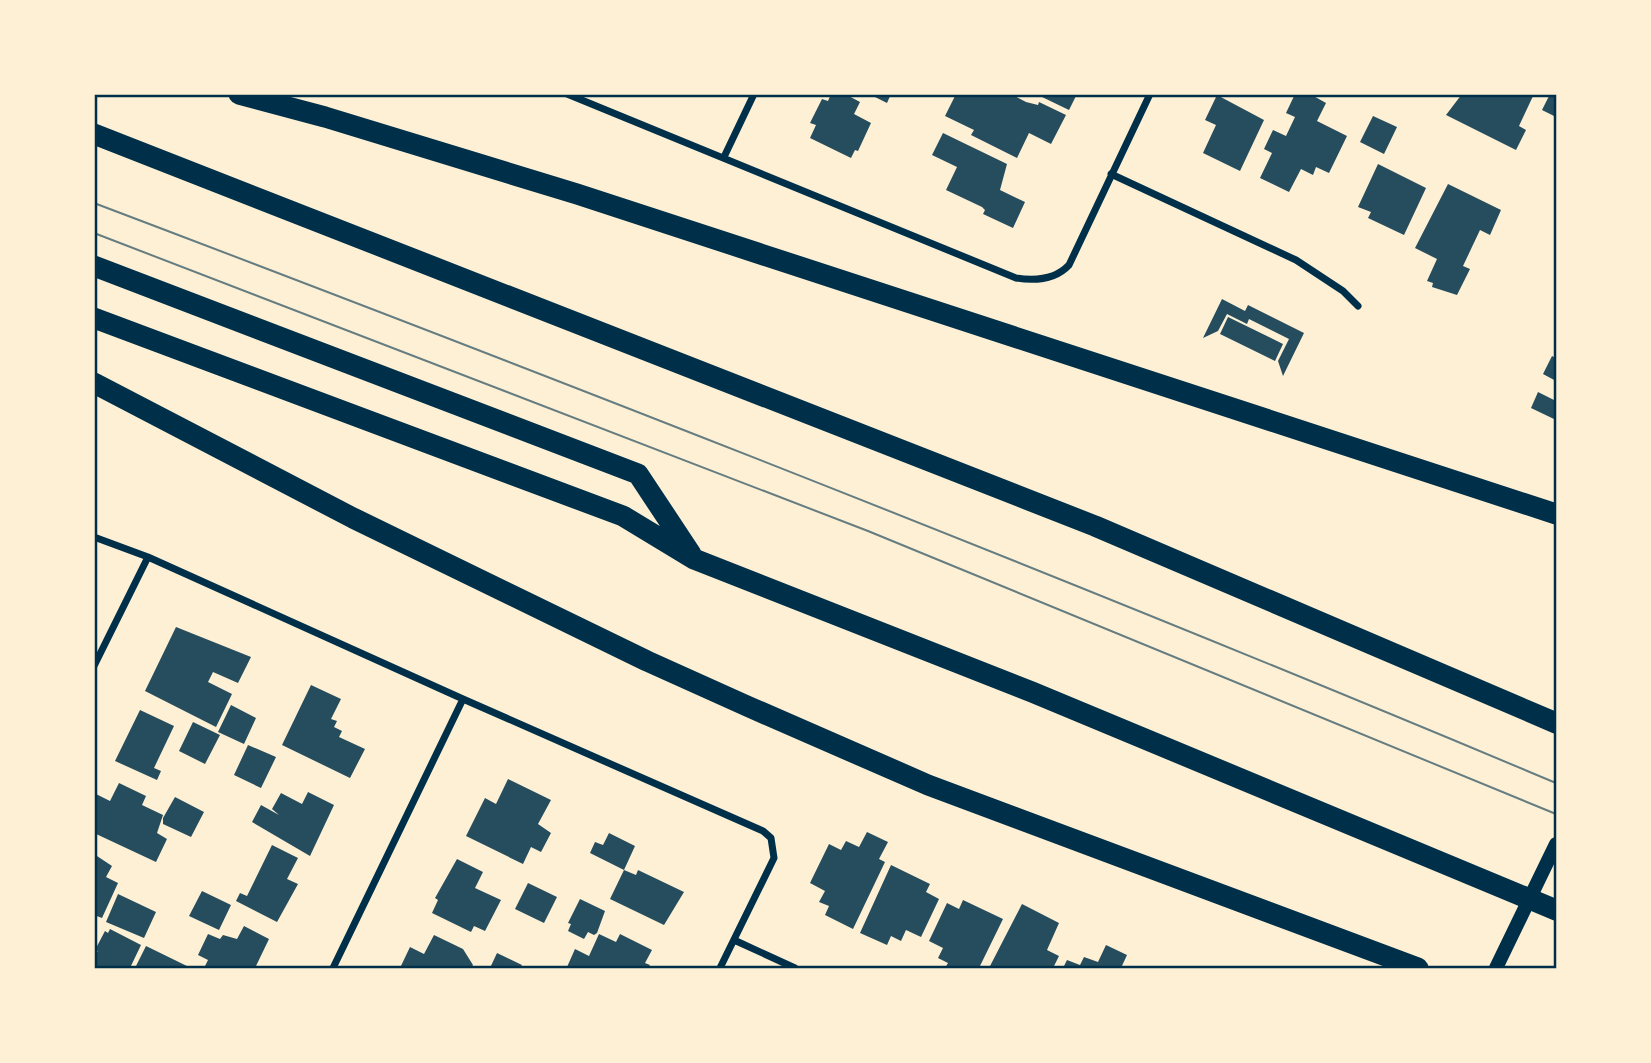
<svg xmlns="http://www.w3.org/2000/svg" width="1651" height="1063" font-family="Mulish,sans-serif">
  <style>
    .building { fill: #264d5e }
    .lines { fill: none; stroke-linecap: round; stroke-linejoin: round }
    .minor { stroke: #003049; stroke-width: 7 }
    .secondary { stroke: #003049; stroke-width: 14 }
    .motorway { stroke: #003049; stroke-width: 21 }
    .tram { stroke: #657d81; stroke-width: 2 }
    .neatline { fill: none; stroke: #003049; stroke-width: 2.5 }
  </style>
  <rect width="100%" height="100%" fill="#fdf0d5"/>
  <path class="building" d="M831,94H845L860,102L854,114L871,123L858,151L855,150L851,158L810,138L816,125L810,123L822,99L828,101Z
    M869,94H891L887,103Z
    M956,94H1011L1026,102L1038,105L1039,102L1066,115L1051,144L1029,133L1017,158L971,135L974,130L945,116Z
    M1044,94H1077L1069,110L1042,97Z
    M1295,94H1310L1326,103L1317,121L1347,136L1329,173L1316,167L1313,175L1301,169L1289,192L1260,178L1272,153L1264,149L1273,130L1286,136L1295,117L1286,113Z
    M1462,94H1534L1519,126L1526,130L1516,150L1446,115Z
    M1550,94H1556V117L1542,110Z
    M1217,95L1264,120L1240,171L1203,153L1216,125L1205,120Z
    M1373,116L1397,127L1384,154L1360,142Z
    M943,133L1007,164L1000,190L1025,202L1013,228L983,214L985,210L982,207L946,190L957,167L932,155Z
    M1378,164L1426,188L1404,235L1368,218L1371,212L1358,207Z
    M1448,184L1501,210L1490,235L1480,230L1463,266L1470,269L1457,295L1432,287L1433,283L1427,281L1437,259L1415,248Z
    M1222,299L1245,311L1248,305L1304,333L1283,376L1278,361L1289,339L1249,319L1247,324L1227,314L1218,331L1203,338Z
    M1228,317L1283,344L1275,361L1220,334Z
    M1552,356L1556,358V381L1543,374Z
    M1538,392L1556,401V420L1531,408Z
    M176,627L251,657L238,683L213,672L208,682L232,694L216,727L145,691Z
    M311,685L341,699L331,719L337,721L334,727L342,731L339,737L365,749L350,778L282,745Z
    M231,705L256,718L244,744L218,732Z
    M140,710L174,726L154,768L161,771L157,780L115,761Z
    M193,722L220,735L205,764L179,751Z
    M248,745L276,757L261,788L234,775Z
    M508,779L551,800L538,824L551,833L541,852L531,847L523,864L466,836L485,798L496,804Z
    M119,783L146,796L142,805L163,815L157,833L167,839L156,862L94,833V797L96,794L110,801Z
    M308,792L334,805L310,856L252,822L261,805L279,815L272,809L281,793L302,804Z
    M175,797L204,812L191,837L163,824V818Z
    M867,832L888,842L879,859L885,862L853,929L825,915L829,906L819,902L825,891L810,883L829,844L841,850L846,841L859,847Z
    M609,833L635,846L624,870L590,853L595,842L603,845Z
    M272,845L298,858L287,879L298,884L277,922L236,901L240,893L247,896Z
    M94,854L112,866L106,877L118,883L102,918L94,915Z
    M457,859L483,872L475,888L501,900L485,931L474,926L471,932L432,913L438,900L435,898Z
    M891,865L930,884L926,892L939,899L921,937L906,930L901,941L891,936L887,945L860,933Z
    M624,870L636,875L638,870L684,892L664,925L610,899Z
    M528,883L557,897L544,923L515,909Z
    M202,891L231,905L219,930L189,916Z
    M118,894L156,912L144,938L106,922Z
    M580,899L605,911L597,933L594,935L588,932L584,939L568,931L571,924L568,923Z
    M963,900L1003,919L979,968H945L948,963L938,958L943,948L929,941L947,903L959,909Z
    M1022,904L1059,923L1047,950L1059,956L1053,968H989Z
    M244,926L269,939L256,966L261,968H204L208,960L198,955L208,934L220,939L223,935L237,939Z
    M110,929L141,945L130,968H94V954L98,951L95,950L105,931L108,933Z
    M599,934L616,942L620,934L652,950L645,963L650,965L648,968L567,967L575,949L589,956Z
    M434,935L463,949L473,965L471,968H400L410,947L424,954Z
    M1106,945L1127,955L1121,968H1063L1067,960L1080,965L1084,957L1098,962Z
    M146,946L191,968H135Z
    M497,953L522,965L520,968H490Z"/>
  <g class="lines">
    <path class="minor" d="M567,94L1016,278C1035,281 1055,280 1069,265L1150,94
      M724,157L754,94
      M1111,174L1296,260L1343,291L1358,306
      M94,537L148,557L463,699L763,831L771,838L774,858L720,968
      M94,666L148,557
      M734,940L795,968
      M333,968L463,699"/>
    <path class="secondary" d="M1496,968L1556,844"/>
    <path class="motorway" d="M239,94L325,117L577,194L1556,514
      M94,134L1095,526L1556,723
      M94,266L638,474L691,554
      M94,318L623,516L694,559L1032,692L1556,910
      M94,383L353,518L647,661L747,706L928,785L1418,968"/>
    <path class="tram" d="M94,203C585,389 1073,580 1556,783
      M94,233L868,531L1556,814"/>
  </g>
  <rect width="1651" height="1063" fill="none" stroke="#fdf0d5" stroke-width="192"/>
  <rect x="96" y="96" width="1459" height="871" class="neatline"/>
</svg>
